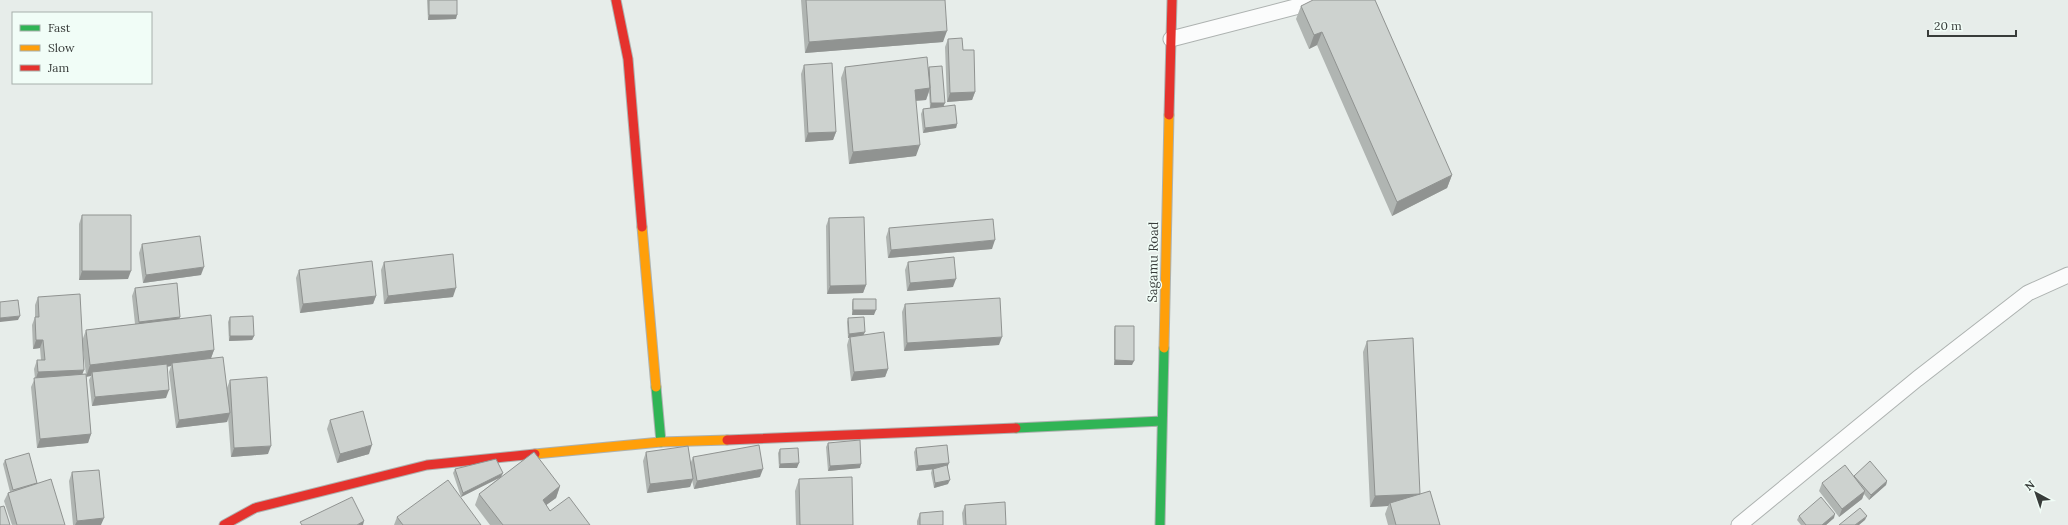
<svg xmlns="http://www.w3.org/2000/svg" width="2068" height="525" font-family="Lora,serif">
  <style>
    .lines { fill: none; stroke-linecap: round; stroke-linejoin: round }
    .lane-casing { stroke: #adb2b0; stroke-width: 17 }
    .fast-casing { stroke: #adb2b0; stroke-width: 11 }
    .slow-casing { stroke: #adb2b0; stroke-width: 11 }
    .jam-casing { stroke: #adb2b0; stroke-width: 11 }
    .lane { stroke: #fbfcfc; stroke-width: 15 }
    .fast { stroke: #30b455; stroke-width: 9 }
    .slow { stroke: #ff9f0a; stroke-width: 9 }
    .jam { stroke: #e5322d; stroke-width: 9 }
    .wall { fill: #b0b5b2; fill-rule: evenodd }
    .shaded-wall { fill: #909391 }
    .building { fill: #cdd2cf; stroke: #909391 }
    .labels { text-anchor: middle; dominant-baseline: central; stroke-width: 3; stroke-linejoin: round; paint-order: stroke }
    .street-label { font-size: 13px; fill: #383c3a; stroke: #f1fdf7 }
  </style>
  <rect width="100%" height="100%" fill="#e7edea"/>
  <g class="lines">
    <g class="lane-casing">
      <path id="lane" d="M1171,39L1322,0
        M1739,525L1917,379L2028,293L2068,275"/>
    </g>
    <g class="fast-casing">
      <path id="fast" d="M656,387L661,442
        M1016,428L1162,421
        M1160,525L1164,348"/>
    </g>
    <g class="slow-casing">
      <path id="slow" d="M642,227L656,387
        M1164,348L1169,115
        M535,454L661,442L727,440"/>
    </g>
    <g class="jam-casing">
      <path id="jam" d="M616,0L628,59L642,227
        M1169,115L1172,0
        M727,440L1016,428
        M224,525L255,508L427,465L535,454"/>
    </g>
    <use href="#lane" class="lane"/>
    <use href="#fast" class="fast"/>
    <use href="#slow" class="slow"/>
    <use href="#jam" class="jam"/>
  </g>
  <path class="wall" d="M427,0H457L456,19L428,20Z
    M801,0H945L943,42L805,53Z
    M1301,6L1452,175L1447,188L1392,216L1317,45L1309,49L1296,19Z
    M948,39L963,50L975,92L972,100L947,102L945,47Z
    M804,65L836,132L833,140L805,142L801,74Z
    M845,67L928,69L929,67L944,106L957,124L956,128L923,133L921,114L923,109L933,108H930L929,92L926,100L916,101V156L849,164L841,78Z
    M82,215L128,279L79,280V224Z
    M829,218L866,285L863,293L827,294L826,226Z
    M889,228L992,249L888,258L886,237Z
    M142,244L201,275L143,283L139,253Z
    M384,262L453,297L384,304L381,270Z
    M908,262L953,287L907,291L905,270Z
    M299,270L376,296L373,304L300,313L296,278Z
    M135,288L180,319L214,350L211,358L227,388L230,380L268,454L231,457L228,417L227,422L176,428L169,372L171,366L167,367L166,398L92,406L89,380L91,376H86L91,434L88,443L37,448L31,387L35,378L34,369L37,360H41L40,348L33,349L32,325L35,317V305L38,297L82,341L86,330L135,324L132,296ZM83,350L86,374H82Z
    M853,299L874,315H852V303Z
    M905,304L999,345L904,351L902,312Z
    M230,317L254,336L252,340L229,341L228,322Z
    M848,318L864,335L888,369L885,377L851,381L847,345L849,338H848L847,322Z
    M1115,326L1132,365H1114V331Z
    M1367,341L1420,494L1440,525H1388L1385,514L1388,506L1370,507L1363,352Z
    M330,420L369,454L337,463L327,429Z
    M828,443L860,468L828,471L826,447Z
    M916,448L948,467V484L934,488L931,473L932,469L916,471L914,452Z
    M780,449L797,468H779L778,453Z
    M646,452L691,462L693,457L760,477L694,489L692,480L690,487L647,493L643,461Z
    M5,460L37,483L65,525H12L4,501L8,493L10,492L3,464Z
    M455,469L560,486L556,498L546,505L550,511L590,525H490L475,505L479,494L499,478L461,497L453,473Z
    M72,472L101,525H73L69,481Z
    M1854,476L1887,481L1886,485L1869,500L1864,494L1862,499L1839,517L1819,491L1822,483Z
    M799,479L853,525H796L795,491Z
    M965,505L1006,525H963L962,513Z
    M920,513L943,525H917V521Z
    M1799,516L1834,518L1826,525H1801L1797,520Z
    M397,517L481,525H394Z"/>
  <path class="shaded-wall" d="M429,15H457L456,19L428,20Z
    M947,31L943,42L805,53L809,42Z
    M1322,32L1317,45L1309,49L1314,35Z
    M930,88L926,100L910,101L915,90Z
    M975,92L972,100L947,102L950,93Z
    M931,103H945L943,107L930,108Z
    M957,124L956,128L923,133L925,128Z
    M836,132L833,140L805,142L808,133Z
    M920,145L916,156L849,164L853,152Z
    M1452,175L1447,188L1392,216L1397,202Z
    M995,240L992,249L888,258L891,250Z
    M204,267L201,275L143,283L146,275Z
    M82,271H131L128,279L79,280Z
    M956,279L953,287L907,291L910,283Z
    M866,285L863,293L827,294L830,286Z
    M456,288L453,297L384,304L388,296Z
    M376,296L373,304L300,313L303,304Z
    M853,310H876L874,315H852Z
    M20,316L18,320L0,322V318Z
    M180,317L177,326L136,331L139,322Z
    M865,332L863,336L850,337L849,338H848L849,334Z
    M230,336H254L252,340L229,341Z
    M1002,337L999,345L904,351L907,343Z
    M36,340H43L40,348L33,349Z
    M214,350L210,361L172,363L171,366L92,376V372L91,376L86,377L90,365Z
    M1115,360L1134,361L1132,365H1114Z
    M888,369L885,377L851,381L854,372Z
    M84,370L81,378L35,381L38,372Z
    M169,390L166,398L92,406L95,397Z
    M230,413L227,422L176,428L179,420Z
    M91,434L88,443L37,448L40,439Z
    M372,445L369,454L337,463L340,454Z
    M271,446L268,454L231,457L234,448Z
    M799,463L797,468H779L780,464Z
    M949,463L947,468L916,471L918,466Z
    M861,464L860,468L828,471L830,466Z
    M763,469L760,477L694,489L697,481Z
    M503,473L501,477L461,497L463,493Z
    M693,479L690,487L647,493L650,484Z
    M950,480L948,484L934,488L935,483Z
    M1887,481L1886,485L1869,500L1871,495Z
    M560,486L556,498L538,511L543,500Z
    M1865,491L1862,499L1839,517L1842,509Z
    M1420,494L1416,505L1390,503L1388,506L1370,507L1375,496Z
    M1835,514L1834,518L1826,525H1822Z
    M1867,516L1865,520L1859,525H1855Z
    M104,518L101,525H75L77,521Z
    M364,521L363,525H357Z"/>
  <path class="building" d="M429,0H457V15H429Z
    M806,0H945L947,31L809,42Z
    M1313,0H1375L1452,175L1397,202L1322,32L1314,35L1301,6Z
    M962,38L963,50H974L975,92L950,93L948,39Z
    M927,57L930,88L915,90L920,145L853,152L845,67Z
    M832,63L836,132L808,133L804,65Z
    M942,66L945,103H931L929,67Z
    M955,105L957,124L925,128L923,109Z
    M82,215H131V271H82Z
    M864,217L866,285L830,286L829,218Z
    M993,219L995,240L891,250L889,228Z
    M200,236L204,267L146,275L142,244Z
    M453,254L456,288L388,296L384,262Z
    M954,257L956,279L910,283L908,262Z
    M372,261L376,296L303,304L299,270Z
    M177,283L180,317L139,322L135,288Z
    M80,294L84,370L38,372L37,360H45L43,340H36L35,317H39L38,297Z
    M1000,298L1002,337L907,343L905,304Z
    M853,299H876V310H853Z
    M18,300L20,316L0,318V302Z
    M211,315L214,350L90,365L86,330Z
    M253,316L254,336H230V317Z
    M864,317L865,332L849,334L848,318Z
    M1115,326H1134V361L1115,360Z
    M884,332L888,369L854,372L850,337Z
    M1413,338L1420,494L1375,496L1367,341Z
    M223,357L230,413L179,420L172,363Z
    M167,364L169,390L95,397L92,372Z
    M86,374L91,434L40,439L34,378Z
    M267,377L271,446L234,448L230,380Z
    M363,411L372,445L340,454L330,420Z
    M860,440L861,464L830,466L828,443Z
    M759,445L763,469L697,481L693,457Z
    M947,445L949,463L918,466L916,448Z
    M688,446L693,479L650,484L646,452Z
    M798,448L799,463L780,464V449Z
    M534,452L560,486L543,500L550,511L569,497L590,525H503L479,494Z
    M29,453L37,483L13,490L5,460Z
    M496,459L503,473L463,493L455,469Z
    M1870,461L1887,481L1871,495L1854,476Z
    M947,465L950,480L935,483L933,469Z
    M1845,465L1865,491L1842,509L1822,483Z
    M99,470L104,518L77,521L72,472Z
    M852,477L853,525H800L799,479Z
    M51,479L65,525H17L8,493Z
    M448,480L481,525H403L397,517Z
    M1430,491L1440,525H1396L1390,503Z
    M352,497L364,521L357,525H302L300,522Z
    M1821,497L1835,514L1822,525H1806L1799,516Z
    M1005,502L1006,525H966L965,505Z
    M4,506L10,525H0V507Z
    M1860,508L1867,516L1855,525H1839Z
    M943,511V525H920V513Z"/>
  <g class="labels">
    <g class="street-label">
      <text transform="translate(1153 262) rotate(-89)">Sagamu Road</text>
    </g>
  </g>
  <rect x="12" y="12" width="140" height="72" fill="#f1fdf7" stroke="#a7b0ab"/>
  <rect x="20" y="25" width="20" height="6" fill="#30b455" stroke="#a7b0ab"/>
  <text x="48" y="32" font-size="12" fill="#383c3a">Fast</text>
  <rect x="20" y="45" width="20" height="6" fill="#ff9f0a" stroke="#a7b0ab"/>
  <text x="48" y="52" font-size="12" fill="#383c3a">Slow</text>
  <rect x="20" y="65" width="20" height="6" fill="#e5322d" stroke="#a7b0ab"/>
  <text x="48" y="72" font-size="12" fill="#383c3a">Jam</text>
  <g transform="translate(2036 493) rotate(320)" stroke="#f1fdf7" stroke-width="3" paint-order="stroke">
  <path d="M0-3L7 15L0 10L-7 15Z" fill="#383c3a"/>
  <text y="-6" font-size="11" font-weight="bold" text-anchor="middle" fill="#383c3a">N</text>
  </g>
  <path d="M1928 30v6h88v-6" fill="none" stroke="#383c3a" stroke-width="2"/>
  <text x="1934" y="30" font-size="12" fill="#383c3a" stroke="#f1fdf7" stroke-width="3" paint-order="stroke">20 m</text>
</svg>
